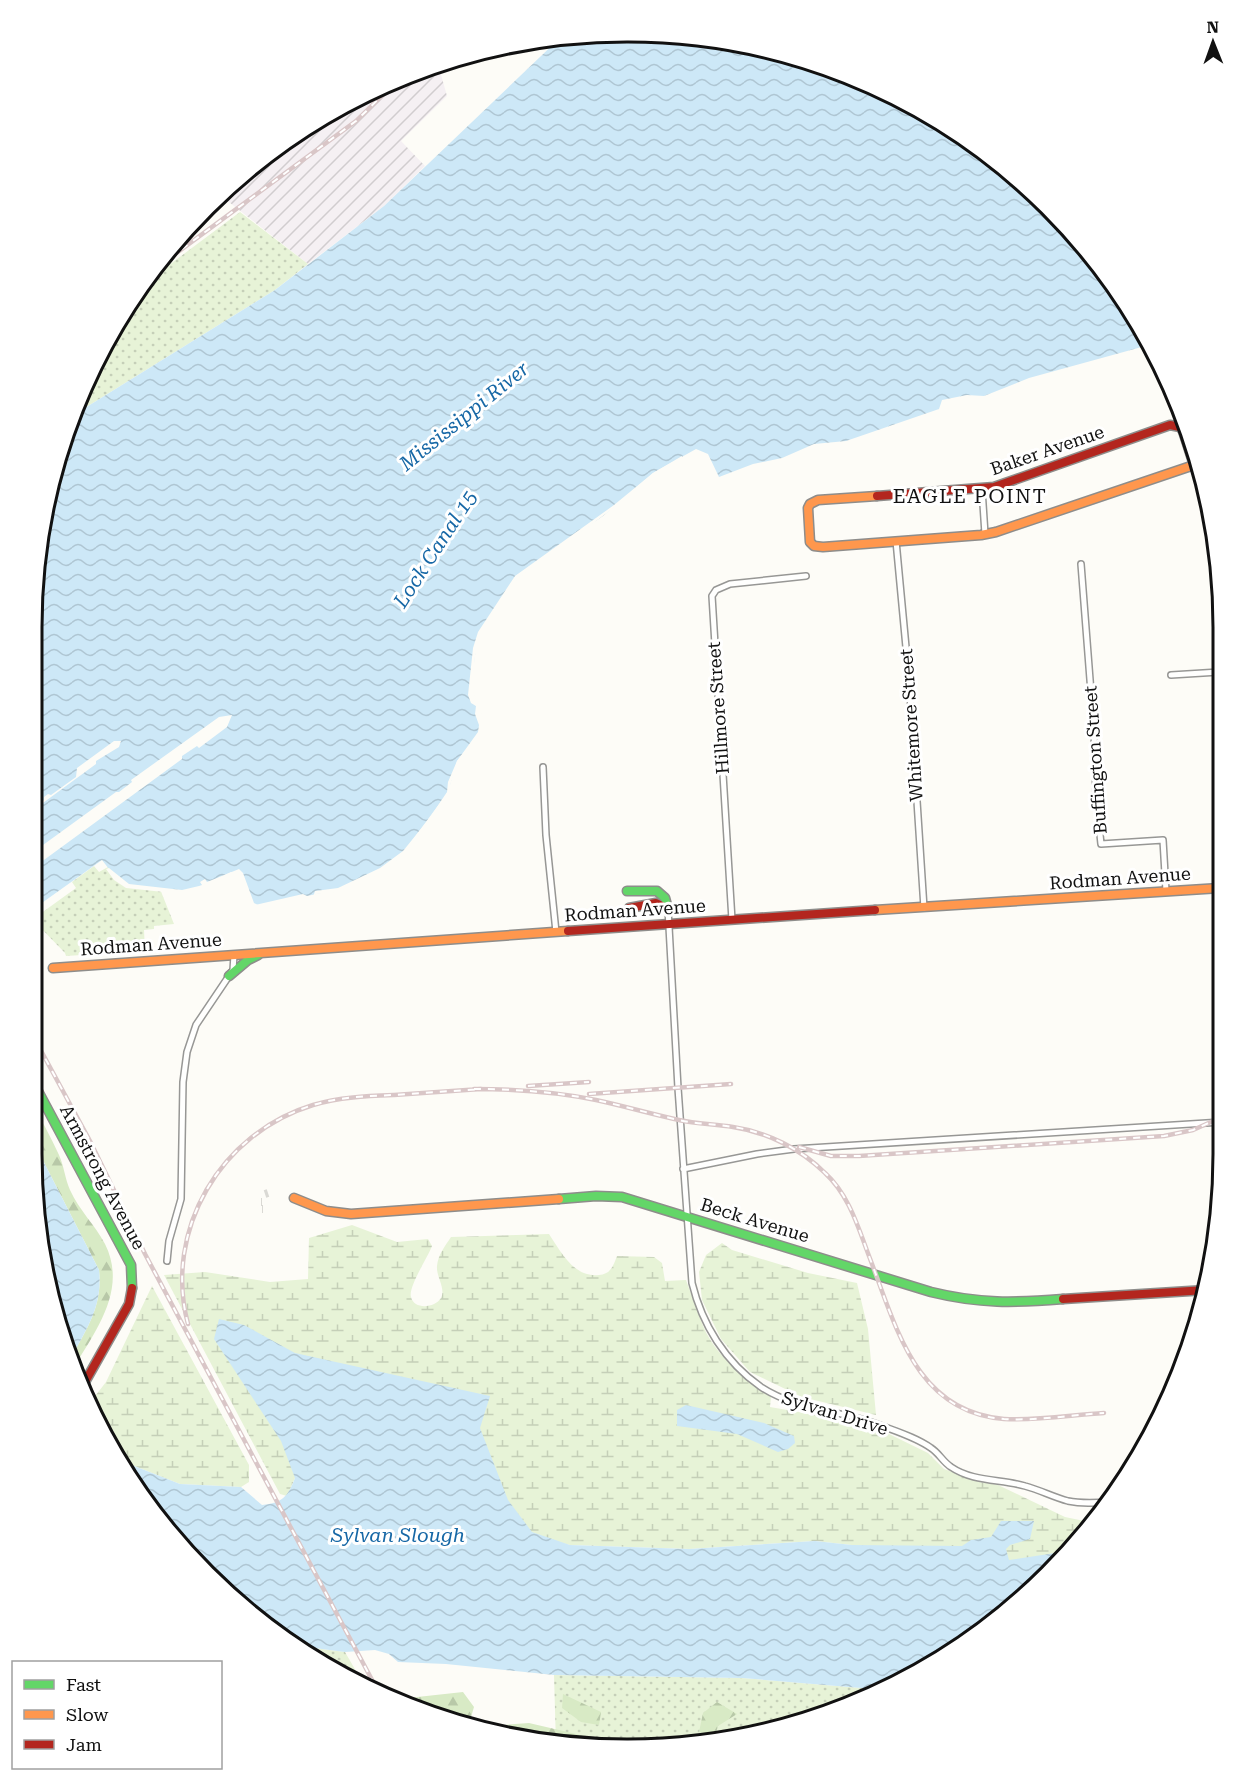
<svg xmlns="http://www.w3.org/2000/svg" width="1255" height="1781" font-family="'Roboto Serif',serif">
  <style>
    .industrial { fill: url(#industrial-furrows) }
    .grass { fill: url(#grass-dots) }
    .forest { fill: url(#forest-firs) }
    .wetland { fill: url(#wetland-marsh) }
    .water { fill: url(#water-waves) }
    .pier { fill: #fdfcf7 }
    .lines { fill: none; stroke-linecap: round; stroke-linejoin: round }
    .secondary-tunnel { stroke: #dad9d4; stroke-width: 8; stroke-dasharray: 8 4; stroke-linecap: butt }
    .street-casing { stroke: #979795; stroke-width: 8 }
    .fast-casing { stroke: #8e8d8b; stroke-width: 11 }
    .slow-casing { stroke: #8e8d8b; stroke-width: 11 }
    .jam-casing { stroke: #8e8d8b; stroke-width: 11 }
    .street { stroke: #fffffe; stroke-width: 5 }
    .fast { stroke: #63d668; stroke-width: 8 }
    .slow { stroke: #ff974d; stroke-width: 8 }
    .jam { stroke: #b3261e; stroke-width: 8 }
    .rail-casing { stroke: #d9c6c7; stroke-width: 4.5 }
    .rail { stroke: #fff; stroke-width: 2; stroke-dasharray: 7; stroke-linecap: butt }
    .labels { text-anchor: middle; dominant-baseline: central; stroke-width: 6; stroke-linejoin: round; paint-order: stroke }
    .street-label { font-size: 18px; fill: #111; stroke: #fff }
    .water-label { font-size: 20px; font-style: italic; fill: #1768a6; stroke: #fff }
    .neighbourhood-label { font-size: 20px; letter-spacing: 1.5px; fill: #111; stroke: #fff }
    .rim { fill: none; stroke: #111; stroke-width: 3 }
  </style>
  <defs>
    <pattern id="industrial-furrows" width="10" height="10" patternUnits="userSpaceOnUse" patternTransform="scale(1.5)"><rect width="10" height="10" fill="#f5f0f3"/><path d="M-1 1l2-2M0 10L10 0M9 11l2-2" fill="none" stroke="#d1cdcf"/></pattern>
    <pattern id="grass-dots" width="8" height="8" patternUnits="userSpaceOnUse" patternTransform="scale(1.5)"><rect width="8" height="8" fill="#e7f3d7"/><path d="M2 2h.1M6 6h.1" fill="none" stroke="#c5cfb8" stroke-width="1.8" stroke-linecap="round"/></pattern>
    <pattern id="forest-firs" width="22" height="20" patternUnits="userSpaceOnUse" patternTransform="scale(1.5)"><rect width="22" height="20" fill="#d8eac5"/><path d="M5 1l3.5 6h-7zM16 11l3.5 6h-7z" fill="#b8c8a8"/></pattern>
    <pattern id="wetland-marsh" width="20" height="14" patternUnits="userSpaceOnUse" patternTransform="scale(1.5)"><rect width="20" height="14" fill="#e7f3d7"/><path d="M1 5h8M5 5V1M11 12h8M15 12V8" fill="none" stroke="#c5cfb8"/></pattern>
    <pattern id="water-waves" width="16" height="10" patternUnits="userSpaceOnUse" patternTransform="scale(1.5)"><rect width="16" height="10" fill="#cde8f7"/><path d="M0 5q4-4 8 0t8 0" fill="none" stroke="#afc6d3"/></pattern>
  </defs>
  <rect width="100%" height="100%" fill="#fdfcf7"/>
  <path class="industrial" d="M433,64L440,71L447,96L401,141L425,166L384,206L308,264L220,195L234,180L329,112Z"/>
  <path class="grass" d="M240,212L308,264L275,290L72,416L77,400L111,330L141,286Z
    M94,866L99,872L108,867L116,878L160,889L174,924L154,926V929L144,930L145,951L66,956L65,953L36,923L40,921V914L76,888L72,882Z
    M291,1645L345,1652L364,1685L297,1649Z
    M554,1675L742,1678L885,1690L743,1738L666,1748L556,1745Z"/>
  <path class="forest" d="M32,1102C41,1120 51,1137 59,1155C64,1166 65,1179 70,1190C79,1210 95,1225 105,1244C128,1290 95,1331 73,1369L70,1360C86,1329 103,1307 99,1270L32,1139Z
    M463,1692L474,1707L471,1717L488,1726L529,1723L606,1741L607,1746L550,1744L403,1705L399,1699Z
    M563,1694L601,1712L599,1725L581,1722L562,1708Z
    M717,1702L737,1714L718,1726L714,1739L699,1732L703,1713Z"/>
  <path class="wetland" d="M352,1225L397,1242L428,1239L432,1246C428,1257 408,1287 411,1297C414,1310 435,1308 441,1298C446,1288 436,1277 437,1266C438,1255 445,1246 451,1237L549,1234C561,1252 574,1278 599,1275C611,1274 613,1266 617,1256L654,1257L662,1263L665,1281L686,1280C692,1296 697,1312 704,1328C717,1357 745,1378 771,1397L770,1407L856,1422L887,1433L928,1453L944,1469L980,1482L998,1485L1065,1517L1094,1523L1052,1567L815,1541L689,1549L570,1545L295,1478L287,1496L280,1494L164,1275L205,1272L270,1282L308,1279L309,1238Z
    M722,1243L732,1250L808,1273L857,1283L868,1329L876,1415L802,1397L750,1372L721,1339L702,1300L699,1272L706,1255Z
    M152,1286L249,1465V1482L241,1487L180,1484L119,1460L89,1404L106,1382Z"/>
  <path class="water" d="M666,33L781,52L891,93L990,154L1075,234L1149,345L1029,378L984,396L967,395L942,400L939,409L846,441L814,444L782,458L753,464L719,477L708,454L696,449L653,473L603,516L516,576L477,639L470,696L476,706L481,722L480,732L457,761L448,792L403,853L378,872L340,889L307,896L303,894L251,906L240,874L231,872L201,887L183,891L127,886L116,878L102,860L32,910V627L43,511L72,416L275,290L384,206L562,36Z
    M32,1139L99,1270C103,1307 86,1329 70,1360L52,1308L32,1154Z
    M219,1319L244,1325L295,1353L490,1396L480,1428L508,1500L532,1532L570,1545L689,1549L815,1541L852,1545L962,1546L971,1540L991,1537L1001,1521H1034L1030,1539L1010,1545L1006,1549L1009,1560L1068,1551L1021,1601L891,1688L885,1690L742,1678L554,1675L446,1664L398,1662L389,1654L375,1650L345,1652L291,1645L235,1602L132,1484L119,1460L180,1484L241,1487L262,1505C283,1503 288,1496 295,1478L281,1441L214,1339Z
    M686,1405L764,1423L794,1436L795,1443L788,1449L778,1452L737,1434L677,1426V1410Z"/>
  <path class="pier" d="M682,456V459L655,476L591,525L533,566L515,582L489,625L483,631L480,639L475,656L473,691L483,718V732L458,765L451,782L449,795L417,839L401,857L385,870L375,876L346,889L331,893L316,894L315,897H313L315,891L338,888L380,868L403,851L429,819L447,792L448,782L457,761L478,732L479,725L475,714L476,706L471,703L468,695L473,648L478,632L515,576L614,505L653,473Z
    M232,715L227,727L199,748L197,746L182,756V759L33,868L32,866V853L116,792H119L132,782L131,780L219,717Z
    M114,741H121L119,747L96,761V764L32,811L44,800V797L48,794L51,795L76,777L77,768Z
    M109,868L129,884L182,890L199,886L202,885L200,882L205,879L207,882L239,869L243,873L254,903L258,905L250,907L237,875H232L202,890L182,894L126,888L114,880L106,869Z"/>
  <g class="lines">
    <path class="secondary-tunnel" d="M265,1194L268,1193
      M261,1202H262
      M262,1209H263"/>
    <g class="street-casing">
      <path id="street" d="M982,489L985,534
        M896,541L909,679L924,908
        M1081,564L1094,731L1096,797L1101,844L1163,840L1166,891
        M1171,675L1219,672
        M543,767L546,835L556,932
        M668,909L678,1088L692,1283C702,1324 725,1362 761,1387C796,1410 839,1410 877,1424C895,1431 916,1437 931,1448C939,1453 943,1462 951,1467C973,1482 1001,1479 1025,1486C1040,1490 1053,1497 1068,1501C1082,1504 1095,1503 1109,1502
        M732,920L712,596L716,590L730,584L806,576
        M683,1169L757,1154L794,1149L1222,1122
        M167,1261L169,1241L181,1199L183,1082L187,1052L196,1025L233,970L234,955"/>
    </g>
    <g class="fast-casing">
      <path id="fast" d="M627,891H657L665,898L668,909
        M229,976L248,960L258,955
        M32,1080L131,1265L132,1288
        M559,1199L596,1196L622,1197L931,1292C980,1304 1014,1303 1063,1299"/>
    </g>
    <g class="slow-casing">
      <path id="slow" d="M877,496L818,500L810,504L808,508L810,542L814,546L823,547L981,535L996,532L1200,463
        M875,910L1220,888
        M53,968L568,931
        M294,1198L326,1211L351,1214L559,1199"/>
    </g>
    <g class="jam-casing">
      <path id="jam" d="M877,496L994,487L1170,425L1180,427L1183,431L1194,465
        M629,908L656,903L668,909
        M568,931L875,910
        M1063,1299L1206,1290
        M81,1389L129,1304L132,1288"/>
    </g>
    <use href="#street" class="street"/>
    <use href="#fast" class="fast"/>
    <use href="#slow" class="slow"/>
    <use href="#jam" class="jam"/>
    <g class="rail-casing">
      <path id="rail" d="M148,274L356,121L397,81
        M32,1034L90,1141L145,1254L379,1693
        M528,1086L589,1082
        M474,1089C514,1089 557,1092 596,1100C624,1106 651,1114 679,1120C697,1124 715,1124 733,1127C767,1132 801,1149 825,1173C849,1195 858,1227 869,1256C896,1326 915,1412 1004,1419C1037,1421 1071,1415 1104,1413
        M589,1094L731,1084
        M799,1147L831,1156H859L1164,1136L1193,1130L1222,1117
        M188,1324C163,1230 221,1133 313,1105C339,1097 367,1096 394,1095C423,1093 452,1091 481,1089"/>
    </g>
    <use href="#rail" class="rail"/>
  </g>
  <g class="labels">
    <g class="street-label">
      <text transform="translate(1047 450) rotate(-19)">Baker Avenue</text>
      <text transform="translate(718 708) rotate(-94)">Hillmore Street</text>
      <text transform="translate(911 725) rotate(-94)">Whitemore Street</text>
      <text transform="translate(1095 760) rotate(-94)">Buffington Street</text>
      <text transform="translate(1120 878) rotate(-4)">Rodman Avenue</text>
      <text transform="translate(635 910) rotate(-4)">Rodman Avenue</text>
      <text transform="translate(151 944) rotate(-4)">Rodman Avenue</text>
      <text transform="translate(103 1177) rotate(62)">Armstrong Avenue</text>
      <text transform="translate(755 1220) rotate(17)">Beck Avenue</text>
      <text transform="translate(835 1413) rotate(17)">Sylvan Drive</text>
    </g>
    <g class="water-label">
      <text transform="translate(464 416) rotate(-39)">Mississippi River</text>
      <text transform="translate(435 549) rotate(-57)">Lock Canal 15</text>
      <text x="398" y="1535">Sylvan Slough</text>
    </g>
    <g class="neighbourhood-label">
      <text x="970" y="496">EAGLE POINT</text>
    </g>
  </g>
  <path d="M0 0H1255V1781H0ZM627 42H628A585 585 0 0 1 1213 627V1154A585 585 0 0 1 628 1739H627A585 585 0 0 1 42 1154V627A585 585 0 0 1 627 42Z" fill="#fff" fill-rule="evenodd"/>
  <path class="rim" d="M627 42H628A585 585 0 0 1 1213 627V1154A585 585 0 0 1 628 1739H627A585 585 0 0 1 42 1154V627A585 585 0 0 1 627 42Z"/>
  <rect x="12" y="1661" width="210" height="108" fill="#ffffff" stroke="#a0a0a0" stroke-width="1.5"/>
  <rect x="24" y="1680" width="30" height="9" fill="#63d668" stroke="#a0a0a0" stroke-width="1.5"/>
  <text x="66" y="1691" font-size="18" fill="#111111">Fast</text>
  <rect x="24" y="1710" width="30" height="9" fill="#ff974d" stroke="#a0a0a0" stroke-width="1.5"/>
  <text x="66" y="1721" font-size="18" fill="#111111">Slow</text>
  <rect x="24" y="1740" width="30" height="9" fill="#b3261e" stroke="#a0a0a0" stroke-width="1.5"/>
  <text x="66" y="1751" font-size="18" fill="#111111">Jam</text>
  <g transform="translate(1213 42) rotate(359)" stroke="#ffffff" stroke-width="4.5" paint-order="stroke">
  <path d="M0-4.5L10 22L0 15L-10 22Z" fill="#111111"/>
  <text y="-9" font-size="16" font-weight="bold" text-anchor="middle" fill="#111111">N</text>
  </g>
</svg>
